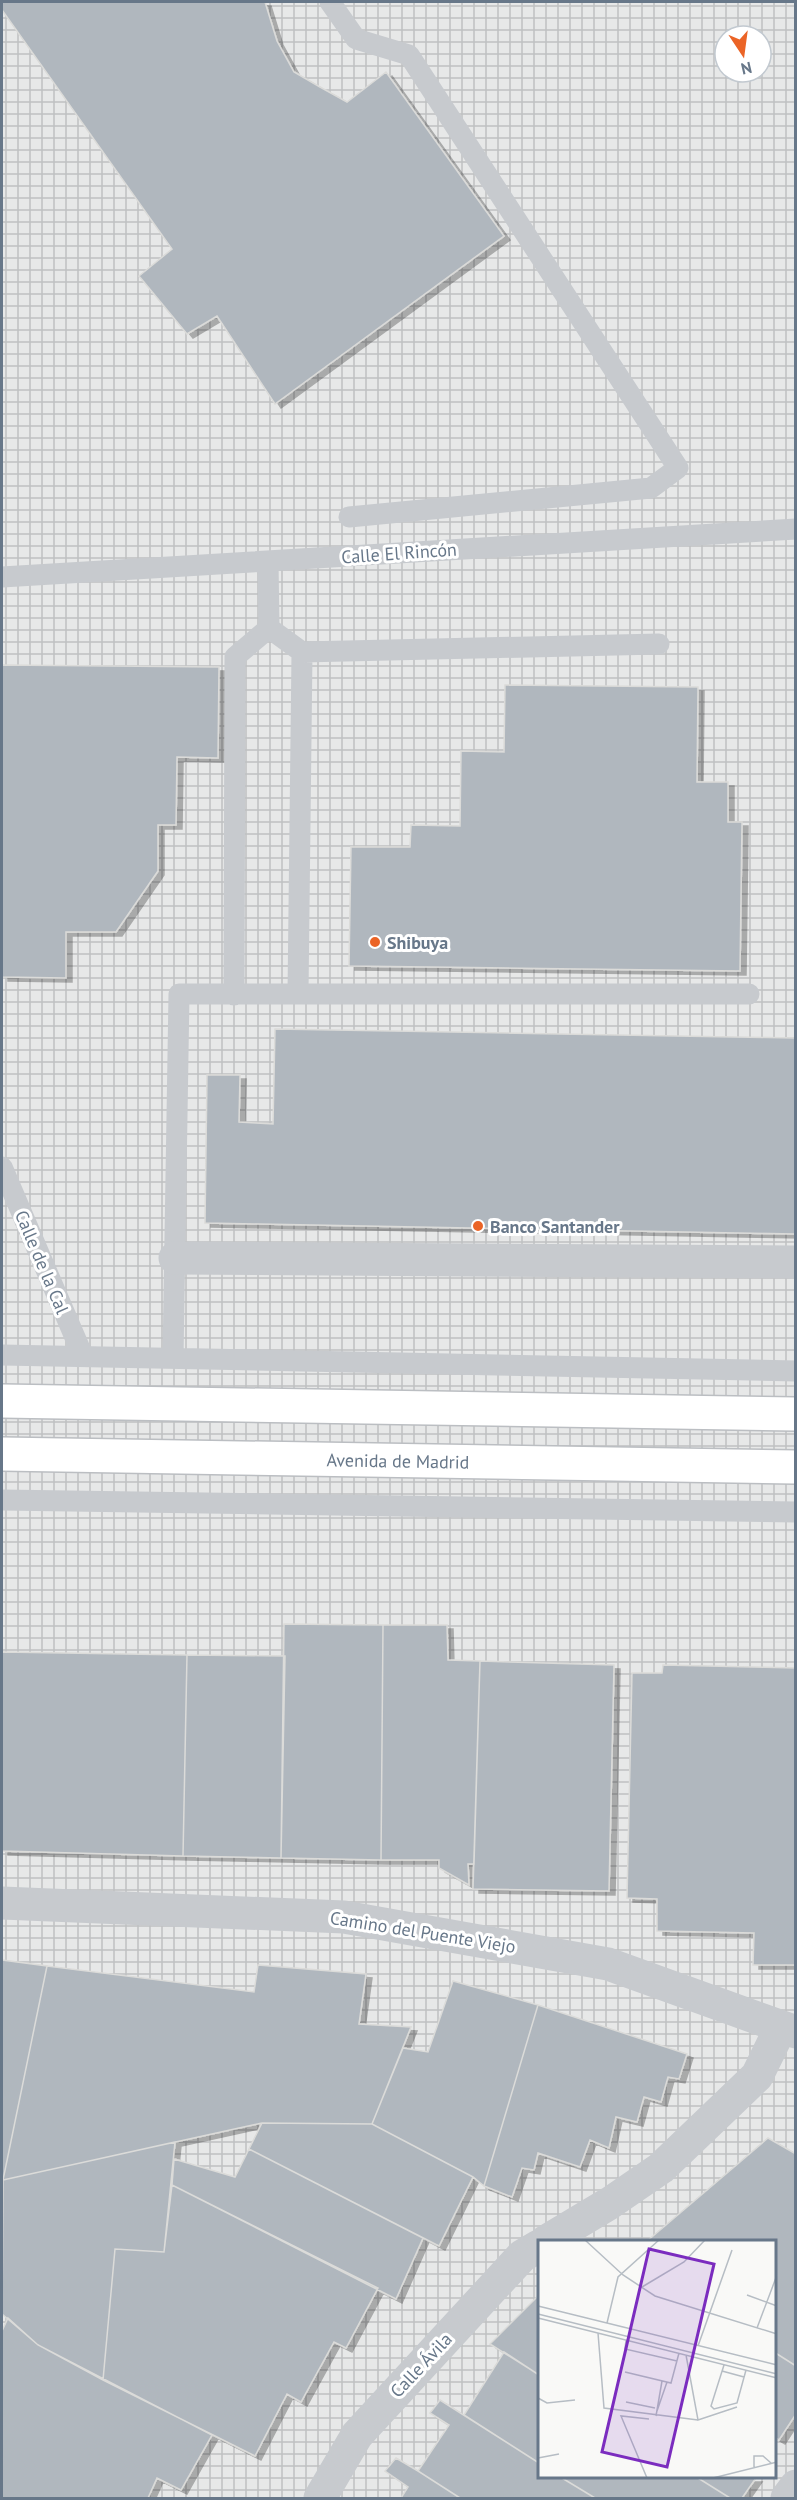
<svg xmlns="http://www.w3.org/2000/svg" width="797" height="2500" font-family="'PT Sans',sans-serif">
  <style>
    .industrial { fill: url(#industrial-grid); fill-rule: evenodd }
    .building { fill: #b0b7be; stroke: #dbdbd9; stroke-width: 1.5; filter: url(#shadow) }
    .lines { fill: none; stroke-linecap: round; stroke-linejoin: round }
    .trunk-casing { stroke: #bbbec2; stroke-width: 36 }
    .service { stroke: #c7cace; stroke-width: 21 }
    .minor { stroke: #c7cace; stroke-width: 33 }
    .trunk { stroke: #fff; stroke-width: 33 }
    .poi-dot { fill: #eb6426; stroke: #fff; stroke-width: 2 }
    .labels { text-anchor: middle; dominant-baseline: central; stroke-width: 6; stroke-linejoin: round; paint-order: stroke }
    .street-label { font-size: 18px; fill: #677789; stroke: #fff }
    .poi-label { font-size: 18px; font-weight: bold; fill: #677789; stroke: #fff; text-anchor: start }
    .inset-road { fill: none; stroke: #b6bdc4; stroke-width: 1.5 }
    .view { fill: #7b2cbf; fill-opacity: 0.15; stroke: #7b2cbf; stroke-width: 3 }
    .inset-edge { fill: none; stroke: #677789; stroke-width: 3 }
  </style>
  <defs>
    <pattern id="industrial-grid" width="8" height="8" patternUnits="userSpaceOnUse" patternTransform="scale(1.5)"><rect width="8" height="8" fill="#e7e8e8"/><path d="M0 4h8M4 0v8" fill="none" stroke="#bfc1c2"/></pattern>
    <filter id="shadow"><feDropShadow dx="6" dy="4" stdDeviation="0" flood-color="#0004"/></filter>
  </defs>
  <rect width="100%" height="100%" fill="#f9f9f7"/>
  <path class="industrial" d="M2,2H795V2498H2ZM725,36H761V72H725ZM539,2242H774V2478H539Z"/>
  <path class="building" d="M2,2H265L277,41L294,72L320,87L347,102L386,72L504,236L275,404L217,316L187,334L139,276L172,249L2,10Z
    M2,665L219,667L218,758L177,757L176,825H158V871L116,932H66V978L2,977Z
    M505,685L698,687L697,782H728V822H742L740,971L349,966L351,847H410L411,825L460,826L461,751L504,752Z
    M275,1029L796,1038V1234L205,1223L207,1075H240L239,1122L273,1124Z
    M284,1624L383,1625L381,1860L281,1858Z
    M383,1625H447L448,1660L480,1661L474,1864H468L469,1885L439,1868V1860H381Z
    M2,1652L187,1655L183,1856L2,1851Z
    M187,1655L285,1656L281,1858L183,1856Z
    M480,1661L614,1665L609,1891L473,1889Z
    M663,1665L796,1668V1965H753L754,1933L657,1931V1899L627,1898L632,1673H662Z
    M2,1960L47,1966L3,2180H2Z
    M258,1965L366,1974L359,2024L411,2027L372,2124L262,2123L3,2180L47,1966L254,1992Z
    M453,1981L538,2005L484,2186L473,2177L372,2124L403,2048L428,2052Z
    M538,2005L687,2054L679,2079L668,2077L661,2102L644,2097L637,2122L616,2117L609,2148L590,2140L580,2167L538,2153L534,2170L522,2168L512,2197L484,2186Z
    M262,2123L372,2124L473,2177L439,2246L249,2149Z
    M768,2138L796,2154V2366L774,2352V2242H646Z
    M175,2142L164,2252L115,2249L103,2380L38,2345L2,2314L3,2180Z
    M249,2149L423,2238L396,2299L172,2185L174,2159L235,2177Z
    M172,2185L378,2288L346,2348L334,2342L301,2402L287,2394L255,2456L103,2380L115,2249L164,2252Z
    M539,2295V2375L490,2344Z
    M8,2318L38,2345L212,2435L181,2490L157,2478L148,2498H2V2331Z
    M504,2352L539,2375V2463L464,2415Z
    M774,2352L796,2366V2414L779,2440L774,2437Z
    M440,2400L539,2463V2478H562L595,2498H460L418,2471L449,2425L430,2413Z
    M396,2458L418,2471L460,2498H401L408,2487L385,2471Z
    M562,2478H698L730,2498H595Z
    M698,2478H756L742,2498H730Z"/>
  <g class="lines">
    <g class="trunk-casing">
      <g id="trunk">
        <path d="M2,1401L796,1414"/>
        <path id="s1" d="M2,1454L796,1467"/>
      </g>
    </g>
    <path class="service" d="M330,2L356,39L409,55L678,468L651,488L349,517
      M268,561L269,628
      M2,577L796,529
      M269,628L302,652L298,994
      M302,652L659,644
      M234,995L235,657L269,628
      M2,1167L83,1356
      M2,1355L796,1371
      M173,1358L179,994H749
      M2,1500L796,1512"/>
    <path class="minor" d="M175,1258L796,1262
      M2,1903L344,1917L608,1964L796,2032
      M545,2242L610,2203L661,2168L757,2076L781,2027
      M320,2498L357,2435L522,2256L539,2246
      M787,2498L796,2486"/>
    <use href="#trunk" class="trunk"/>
  </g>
  <g class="poi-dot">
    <circle cx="375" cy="942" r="6"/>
    <circle cx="478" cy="1226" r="6"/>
  </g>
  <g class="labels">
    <g class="street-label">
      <text transform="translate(399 553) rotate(-4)">Calle El Rincón</text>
      <text transform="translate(42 1262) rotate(67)">Calle de la Cal</text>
      <text stroke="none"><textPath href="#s1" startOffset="396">Avenida de Madrid</textPath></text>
      <text transform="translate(423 1932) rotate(9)">Camino del Puente Viejo</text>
      <text transform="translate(421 2365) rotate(-47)">Calle Ávila</text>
    </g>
    <g class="poi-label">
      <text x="387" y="942">Shibuya</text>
      <text x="490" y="1226">Banco Santander</text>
    </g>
  </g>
  <g transform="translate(538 2240)">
    <rect width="238" height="238" fill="#f9f9f7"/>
    <path class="inset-road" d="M47,0L85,35L117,56L239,94M104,47L146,22L167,0M209,55L239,66M0,66L239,125M0,74L239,134M0,78L239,138M69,83L80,37L121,0M219,88L239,35M60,93L66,168L160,180M88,100L87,109L139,121M160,106L194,10M148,115L160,180L199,167M186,125L173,166L176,169L199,163L208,130M184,131L206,137M87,132L133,143L141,113M0,158L9,163L37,160M88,162L117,168M119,171L129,142M118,176L124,141M0,218L21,214M216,227V216H225L233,223M109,238L83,176L111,179M175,238L239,222"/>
    <path class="view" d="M111,9L176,24L129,227L64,212Z"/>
    <rect width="238" height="238" class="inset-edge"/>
  </g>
  <rect width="797" height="2500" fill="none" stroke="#677789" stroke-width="6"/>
  <g transform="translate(743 54) rotate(167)"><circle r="28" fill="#ffffff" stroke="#c2c9d0" stroke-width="1.5"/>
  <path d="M0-4.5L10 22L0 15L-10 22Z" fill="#eb6426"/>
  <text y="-9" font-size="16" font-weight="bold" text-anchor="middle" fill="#677789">N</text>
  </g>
</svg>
